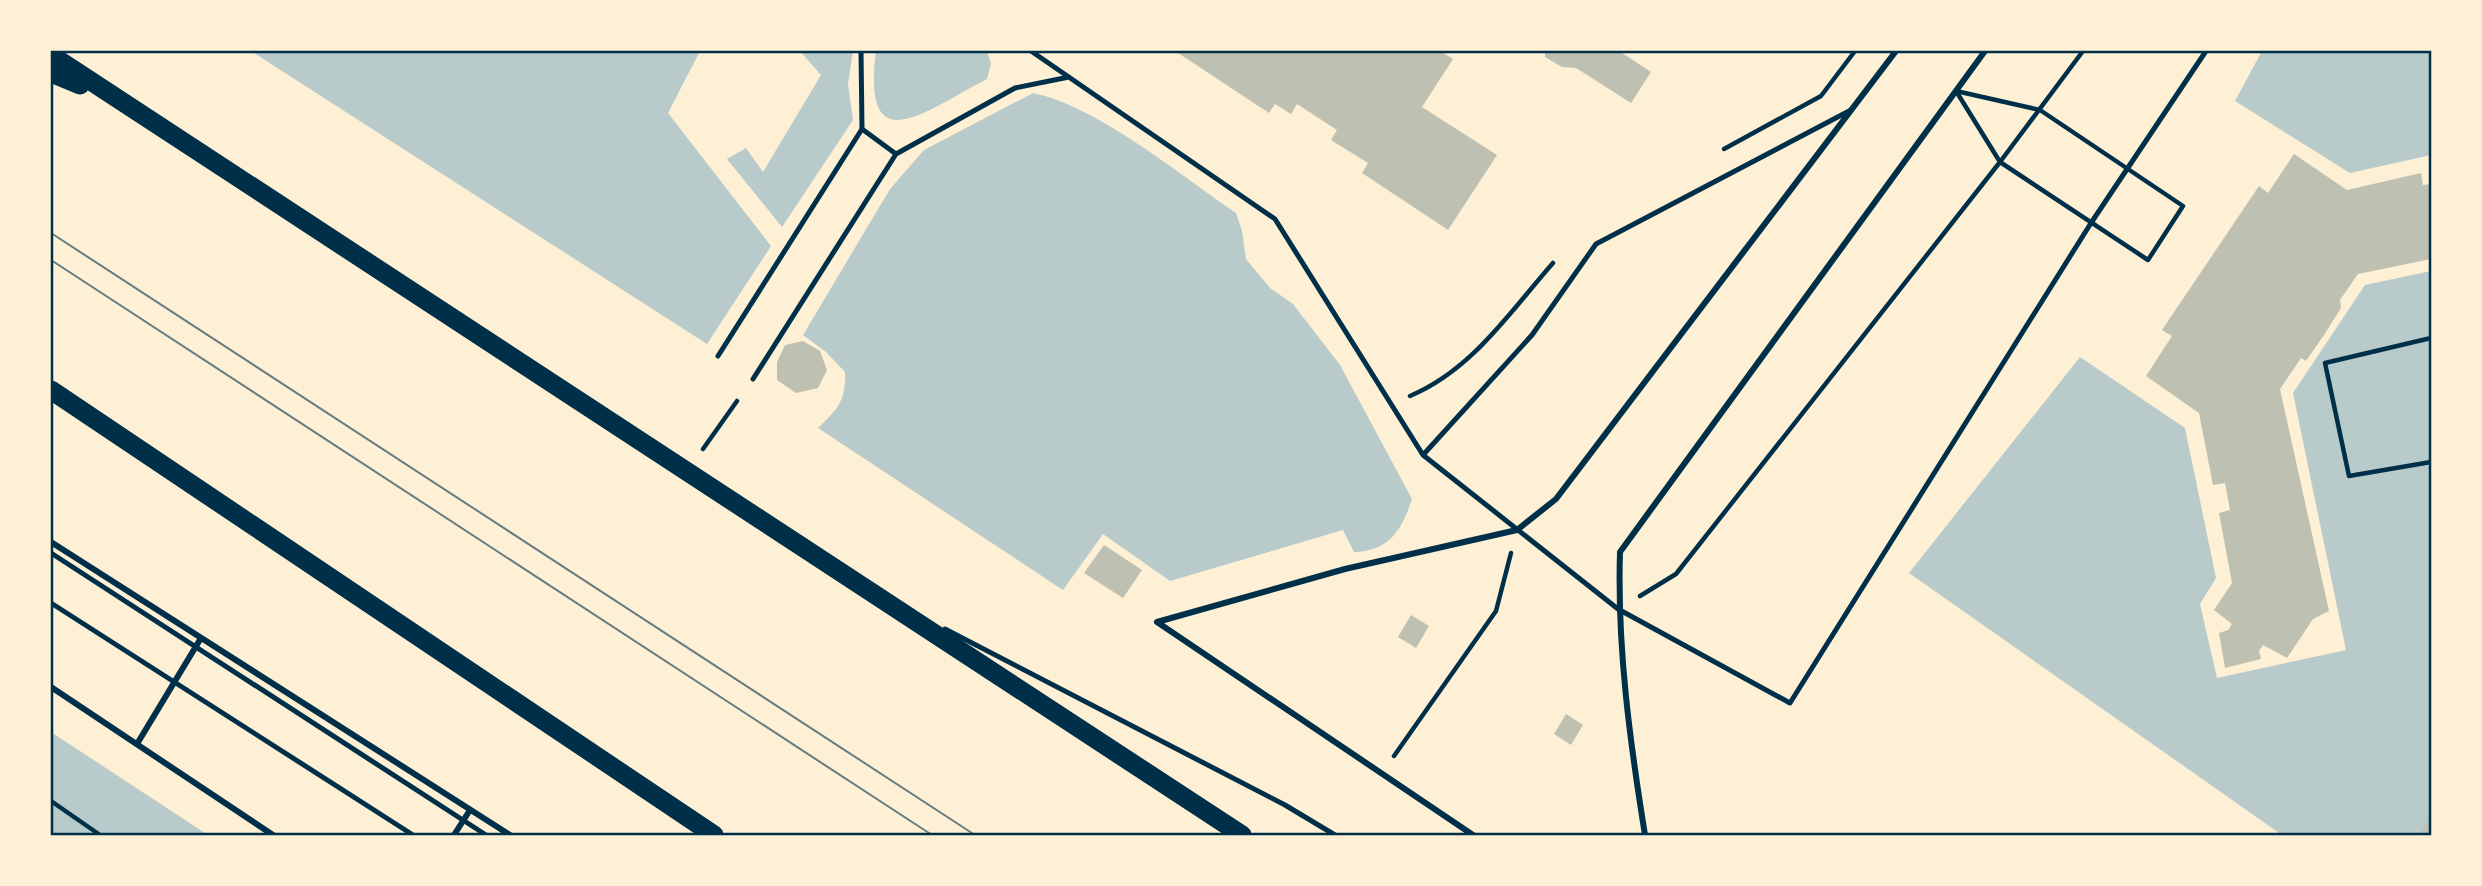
<svg xmlns="http://www.w3.org/2000/svg" width="2482" height="886" font-family="'IBM Plex Serif',serif">
  <style>
    .green { fill: #b9caca }
    .building { fill: #bec0b2 }
    .lines { fill: none; stroke-linecap: round; stroke-linejoin: round }
    .path { stroke: #003049; stroke-width: 4.5 }
    .service { stroke: #003049; stroke-width: 5 }
    .pedestrian { stroke: #003049; stroke-width: 6 }
    .trunk { stroke: #003049; stroke-width: 19 }
    .tram { stroke: #657d81; stroke-width: 2 }
    .neatline { fill: none; stroke: #003049; stroke-width: 2.5 }
  </style>
  <rect width="100%" height="100%" fill="#fdf0d5"/>
  <path class="green" d="M251,51H700L668,113L771,246L707,344Z
    M800,51H853L848,84L853,120L782,227L727,159L746,148L763,172L821,75Z
    M876,51H987L991,64L987,79C928,109 861,166 876,51Z
    M2262,51H2431V155L2350,173L2235,101Z
    M1033,93C1097,106 1180,175 1236,213L1242,231L1246,259L1270,288L1293,304L1340,365L1412,499C1402,530 1389,551 1354,552L1343,530L1170,581L1103,534L1063,590L818,428C838,409 846,401 845,372L826,352L803,335L890,189L924,150Z
    M2431,271V835H2282L1909,573L2080,357L2185,428L2216,578L2200,604L2217,678L2346,650L2293,393L2365,285Z
    M51,732L208,835H51Z"/>
  <path class="building" d="M1175,51H1440L1453,59L1422,107L1497,155L1448,230L1362,173L1368,163L1331,140L1337,130L1297,104L1291,114L1275,104L1269,113Z
    M1545,51H1619L1651,72L1631,103L1576,68L1562,67L1545,57Z
    M2294,154L2347,190L2421,173L2423,185L2431,184V259L2358,274L2340,300L2341,308L2324,335L2306,361L2301,358L2280,389L2329,611L2313,619L2287,658L2263,645L2259,651L2261,659L2225,668L2219,633L2228,630L2232,624L2214,610L2232,583L2219,513L2230,510L2225,483L2213,485L2199,413L2146,376L2172,336L2162,330L2259,186L2268,193Z
    M803,341L820,351L827,370L818,388L796,393L777,380V362L785,345Z
    M1104,545L1142,570L1123,598L1084,573Z
    M1411,615L1429,626L1416,648L1398,637Z
    M1566,714L1583,725L1571,745L1554,734Z
    M2431,818V835H2419Z"/>
  <g class="lines">
    <path class="path" d="M1956,91L2040,110L2183,206L2148,260L2000,162Z
      M1724,149L1821,96L1855,51
      M2431,338L2325,363L2349,476L2431,462
      M1410,396C1472,370 1509,313 1553,263
      M703,449L737,401
      M1640,596L1676,574L2000,162L2083,51
      M1394,756L1496,611L1511,553
      M51,801L100,835"/>
    <path class="service" d="M1031,51L1275,219L1423,455L1618,609L1790,703L2091,223L2206,51
      M862,129L896,154
      M718,356L862,129L861,51
      M753,379L896,154L1015,88L1069,77
      M1423,455L1532,335L1596,244L1851,110
      M51,553L486,835
      M51,603L413,835
      M945,629L1285,805L1335,835"/>
    <path class="pedestrian" d="M51,542L510,835
      M51,687L273,835
      M137,744L201,638
      M454,835L470,810
      M1473,835L1157,622L1345,569L1517,530L1556,499L1896,51
      M1645,835C1630,742 1617,647 1620,552L1985,51"/>
    <path class="trunk" d="M51,55L1242,835
      M51,73L80,85
      M51,390L714,835"/>
    <path class="tram" d="M51,233L975,835
      M51,260L932,835"/>
  </g>
  <rect width="2482" height="886" fill="none" stroke="#fdf0d5" stroke-width="105"/>
  <rect x="52" y="52" width="2378" height="782" class="neatline"/>
</svg>
